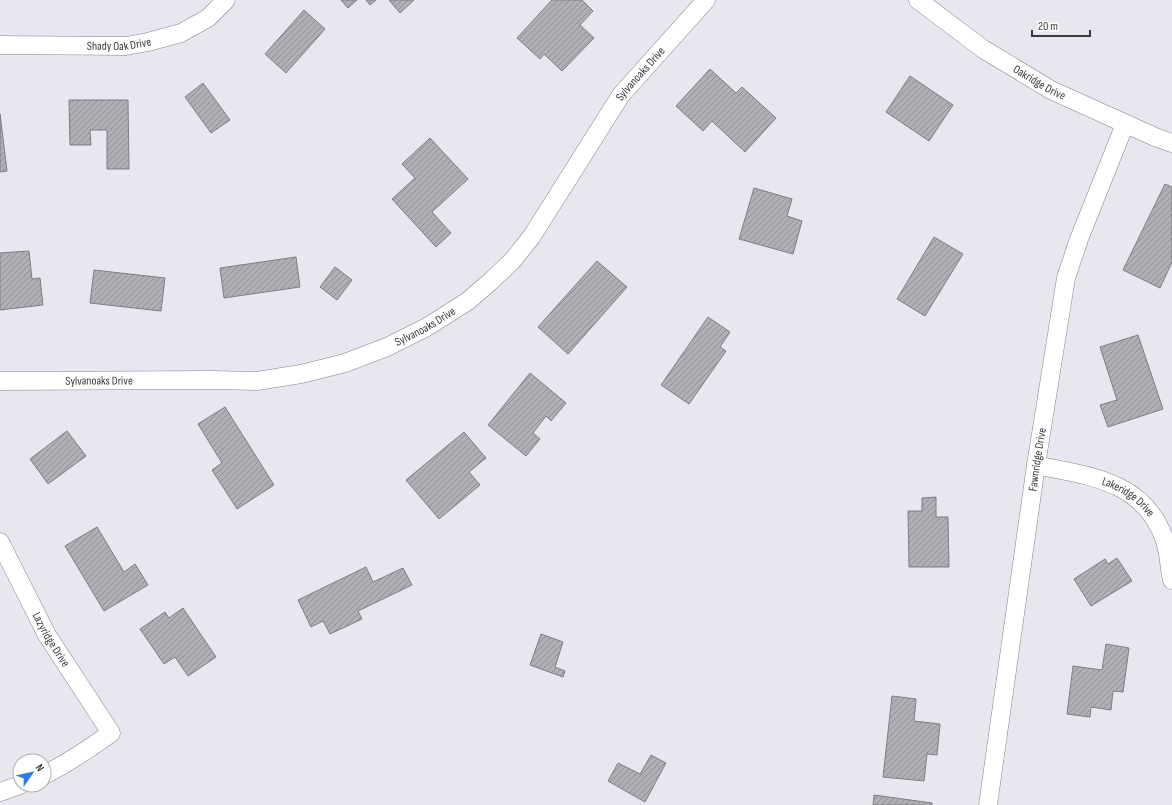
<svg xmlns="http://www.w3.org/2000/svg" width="1172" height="805" font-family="'Sofia Sans Condensed',sans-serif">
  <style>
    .building { fill: url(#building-hatch); stroke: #7e7d84 }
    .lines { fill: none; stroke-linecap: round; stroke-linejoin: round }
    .minor-casing { stroke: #84838a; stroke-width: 19 }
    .minor { stroke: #fff; stroke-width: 18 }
    .labels { text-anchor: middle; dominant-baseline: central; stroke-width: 3; stroke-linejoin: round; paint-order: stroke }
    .street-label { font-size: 12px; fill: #3a393d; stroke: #fff }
  </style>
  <defs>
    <pattern id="building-hatch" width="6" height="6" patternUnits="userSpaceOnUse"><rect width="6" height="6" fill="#b0afb6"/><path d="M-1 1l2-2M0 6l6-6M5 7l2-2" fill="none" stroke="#908f95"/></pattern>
  </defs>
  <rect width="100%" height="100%" fill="#e8e7ef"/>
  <path class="building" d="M341,0H357L348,8Z
    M366,0H376L370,5Z
    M389,0H414L400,13Z
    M552,0H582L593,11L580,25L594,38L562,71L544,54L540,59L517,38Z
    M304,10L325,29L286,73L265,54Z
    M710,69L736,93L742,87L776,118L745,152L712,121L703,131L676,106Z
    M910,76L953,105L929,141L886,112Z
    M203,83L230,120L211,133L185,97Z
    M69,100H128L129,169H107V130H90L91,145H70Z
    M0,114L7,171L0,172Z
    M430,138L468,179L432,212L451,233L436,247L392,199L415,178L402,164Z
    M1165,184L1172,187V262L1160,288L1123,270Z
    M754,188L792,199L787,216L802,221L793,254L739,239Z
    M934,237L963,254L925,316L897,299Z
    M29,251L32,279L40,278L43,305L0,310V253Z
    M296,257L300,287L224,298L220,268Z
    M597,261L627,287L568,354L538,327Z
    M335,267L352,280L337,300L320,287Z
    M94,270L165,278L161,311L90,303Z
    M708,317L730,332L720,347L726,351L689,404L661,385Z
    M1138,335L1163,409L1108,427L1100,405L1117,400L1100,347Z
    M530,373L566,403L551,421L546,416L533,433L540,439L526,456L488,425Z
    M225,407L274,485L237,509L212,470L222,463L198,424Z
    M67,431L86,456L48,484L30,459Z
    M464,432L486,458L469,472L480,485L439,519L406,480Z
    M936,497V517H948L949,567H909L908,511H922V498Z
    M97,527L124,572L135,564L148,585L104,611L65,546Z
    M1117,558L1132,581L1091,606L1074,579L1105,559L1108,564Z
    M366,567L373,582L403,568L412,585L358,611L362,619L330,634L323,621L311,627L298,600Z
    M183,608L216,657L188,676L175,657L164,664L140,629L165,612L169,618Z
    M541,634L563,642L555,667L565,671L563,677L530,665Z
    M1106,644L1129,648L1123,692L1113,691L1111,710L1091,707L1090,717L1067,714L1073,666L1102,670Z
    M892,696L916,699L914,721L940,724L937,755L927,754L924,781L883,777Z
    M651,755L666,763L645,802L608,781L618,763L640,774Z
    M874,795L932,803V805H873Z"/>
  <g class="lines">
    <g class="minor-casing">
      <g id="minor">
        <path id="s1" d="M918,0L983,49L1051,90L1155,137L1172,143"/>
        <path id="s2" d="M0,45L126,46L148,42L181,33L208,18L226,0"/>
        <path id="s3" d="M0,381L213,380L257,381L301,374L345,363L387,347L427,327L468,301L491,281L513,260L532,236L621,95L706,0"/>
        <path id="s4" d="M1036,465C1088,476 1143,480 1164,538C1169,551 1169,567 1172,580"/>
        <path id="s5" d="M0,542L47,635L111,733C89,749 68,763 44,775"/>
        <path d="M0,792L20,785"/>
        <path id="s6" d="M988,805L1036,465L1066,278L1079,239L1125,124"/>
      </g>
    </g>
    <use href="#minor" class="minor"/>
  </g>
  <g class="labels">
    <g class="street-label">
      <text stroke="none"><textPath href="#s2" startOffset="119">Shady Oak Drive</textPath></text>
      <text stroke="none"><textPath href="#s3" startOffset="772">Sylvanoaks Drive</textPath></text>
      <text stroke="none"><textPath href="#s1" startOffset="147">Oakridge Drive</textPath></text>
      <text stroke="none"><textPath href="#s3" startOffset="435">Sylvanoaks Drive</textPath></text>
      <text stroke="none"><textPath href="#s3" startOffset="99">Sylvanoaks Drive</textPath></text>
      <text stroke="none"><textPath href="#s6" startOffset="349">Fawnridge Drive</textPath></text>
      <text stroke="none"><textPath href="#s4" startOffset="99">Lakeridge Drive</textPath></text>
      <text stroke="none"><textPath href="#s5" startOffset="110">Lazyridge Drive</textPath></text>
    </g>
  </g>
  <g transform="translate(32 773) rotate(56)"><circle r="19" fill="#ffffff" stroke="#b0b0b1"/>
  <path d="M0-3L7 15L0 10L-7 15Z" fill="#2e7ce8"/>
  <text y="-6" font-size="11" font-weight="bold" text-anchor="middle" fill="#3a393d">N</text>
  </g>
  <path d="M1032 30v6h58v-6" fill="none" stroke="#3a393d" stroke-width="2"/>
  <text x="1038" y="30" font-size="12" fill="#3a393d" stroke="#ffffff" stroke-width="3" paint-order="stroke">20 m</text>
</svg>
